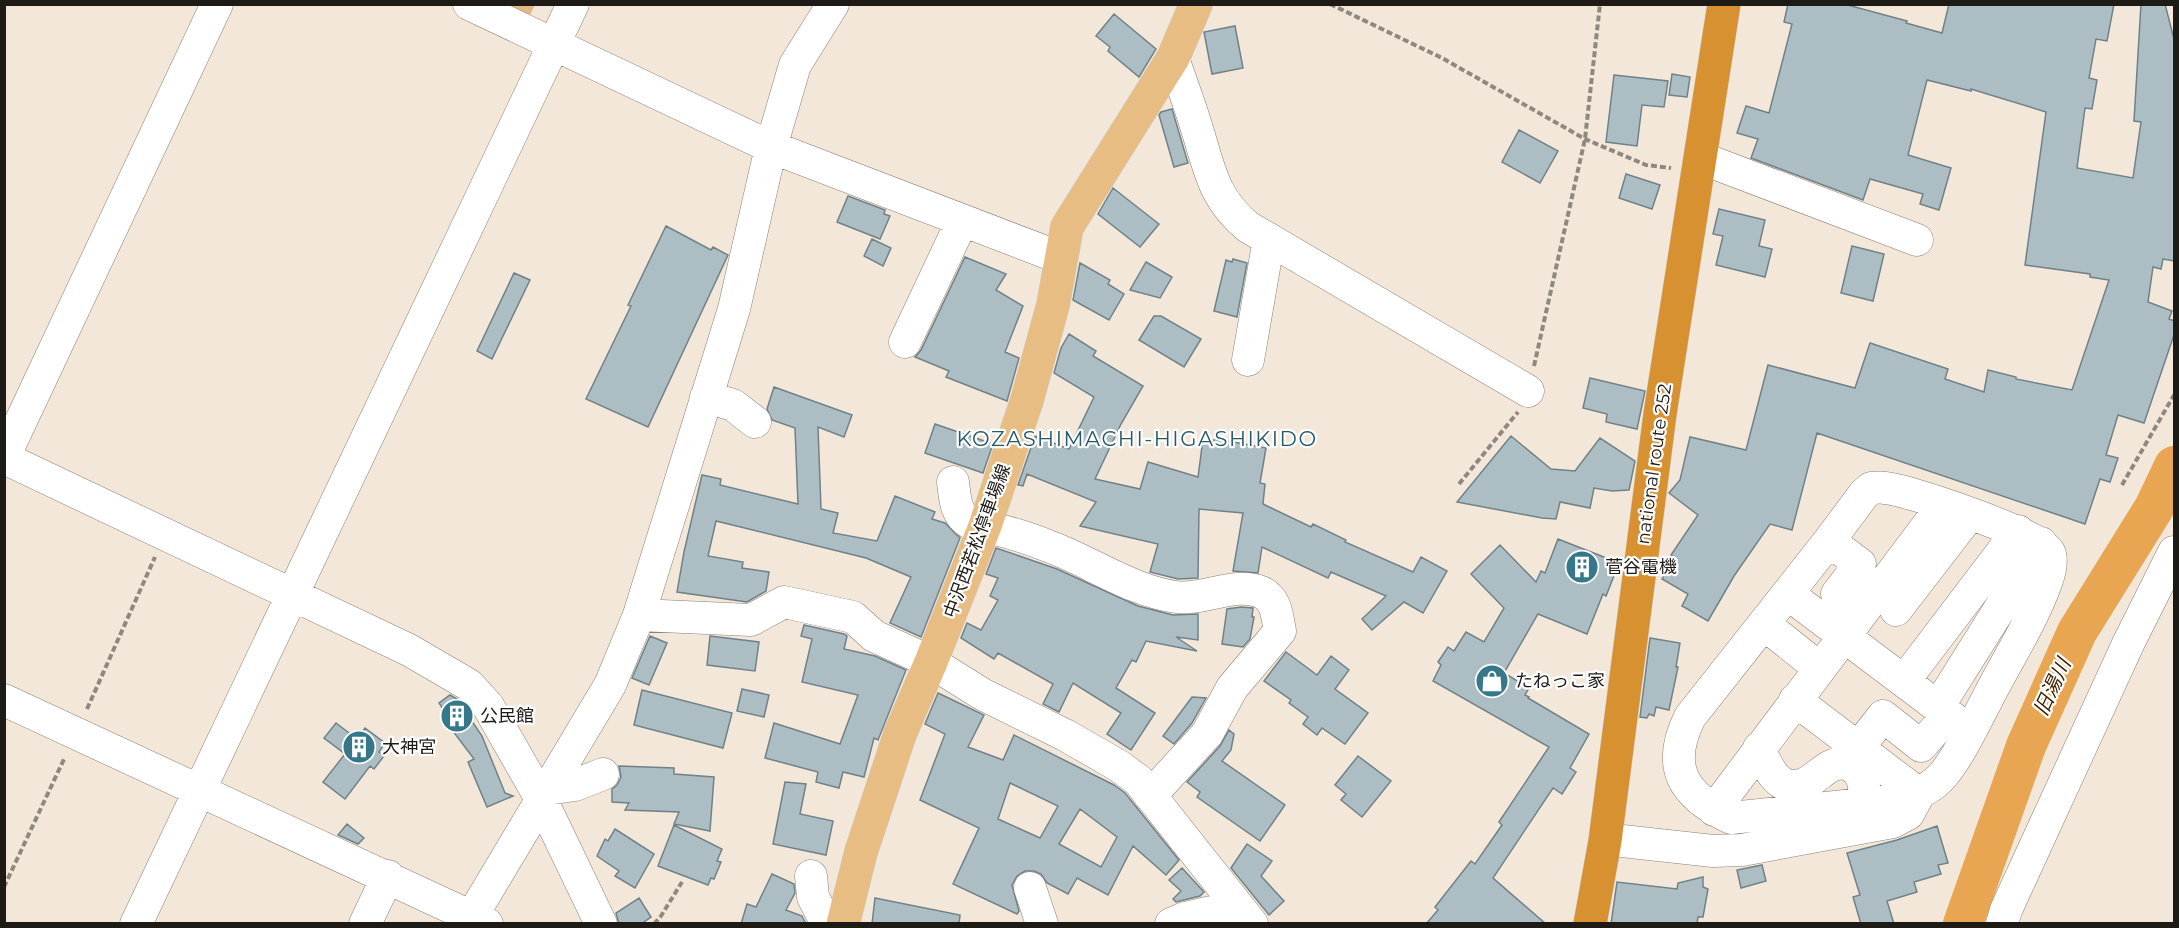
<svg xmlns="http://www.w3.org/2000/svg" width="2179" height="928" font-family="Montserrat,'Noto Sans JP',sans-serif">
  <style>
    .green { fill: #e4b785 }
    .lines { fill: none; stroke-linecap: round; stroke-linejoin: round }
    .river { stroke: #e8a552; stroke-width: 40 }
    .building { fill: #acbec4; stroke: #708187; stroke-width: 1.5; fill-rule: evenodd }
    .minor-casing { stroke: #8c8175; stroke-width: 33 }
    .major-casing { stroke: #cecdcc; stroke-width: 34 }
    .highway-casing { stroke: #cecdcc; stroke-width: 34 }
    .path { stroke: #90887f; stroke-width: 4; stroke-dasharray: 6 3; stroke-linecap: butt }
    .minor { stroke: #fff; stroke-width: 32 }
    .major { stroke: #e8bd83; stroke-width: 33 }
    .highway { stroke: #d89131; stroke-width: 33 }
    .labels { text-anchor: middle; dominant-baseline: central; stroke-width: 4.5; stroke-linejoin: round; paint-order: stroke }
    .street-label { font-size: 18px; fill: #1e1a16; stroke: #fff }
    .poi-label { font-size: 18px; fill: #1e1a16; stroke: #fff; text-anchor: start }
    .water-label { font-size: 20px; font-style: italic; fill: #3e2400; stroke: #fff }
    .quarter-label { font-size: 21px; letter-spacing: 1.5px; fill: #255a68; stroke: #fff }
  </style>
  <rect width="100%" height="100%" fill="#f3e7da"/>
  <path class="green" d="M495,5H535L529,17Z"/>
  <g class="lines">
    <path class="river" d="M1963,924L2026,746L2077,632L2154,508L2174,466"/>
  </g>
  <path class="building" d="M1788,4H1844L1907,21L1906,23L1942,33L1949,4H2114L2107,41L2096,39L2089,78L2097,80L2092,109L2085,108L2077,168L2133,178L2141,122L2134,121L2141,4H2165L2175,43V261L2163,259L2161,269L2153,267L2148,302L2172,311L2169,319L2175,321V332L2144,423L2118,415L2106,455L2118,458L2110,482L2100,479L2085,524L1817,433L1792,530L1770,524L1734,576L1708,621L1682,606L1688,594L1662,579L1675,557L1671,555L1698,515L1669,493L1680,480L1690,437L1746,450L1768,365L1855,388L1870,343L1948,369L1945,379L1984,392L1988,370L2016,377V379L2072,390L2109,280L2090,277V274L2025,265L2046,112L1971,89V91L1927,80L1908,155L1951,168L1939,210L1920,204L1923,194L1870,179L1863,200L1751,158L1758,139L1737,133L1746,106L1769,113L1792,24L1784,22Z
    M1114,14L1156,49L1139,77L1108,51L1110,47L1096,36Z
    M1235,26L1243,68L1212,74L1204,32Z
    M1672,74L1690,77L1687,97L1669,95Z
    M1614,75L1668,81L1664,107L1642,105L1637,146L1606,142Z
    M1172,109L1188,163L1174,167L1159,115L1161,112Z
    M1519,130L1558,151L1540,183L1502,162Z
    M1626,174L1660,185L1652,209L1619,198Z
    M1113,188L1159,224L1140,247L1098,214Z
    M848,196L885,210L884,214L890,216L880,239L837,222Z
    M1719,209L1765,220L1759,246L1772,249L1765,277L1716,265L1723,236L1713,234Z
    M666,226L711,250L713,247L728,255L648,427L586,399L631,306L628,305Z
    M872,239L891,248L883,266L864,256Z
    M1852,246L1884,254L1873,301L1841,293Z
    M965,257L1006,274L996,290L1023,306L1005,352L1019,358L1007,401L946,377L949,371L915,357L921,350Z
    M1233,259L1247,263L1237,317L1214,311L1226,260L1232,262Z
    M1146,262L1172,277L1160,298L1130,290Z
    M1080,263L1110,280L1108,284L1124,294L1109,320L1073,300Z
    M514,273L530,280L492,359L477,351Z
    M1154,316H1161L1201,339L1184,367L1139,340Z
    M1069,334L1096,351L1093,356L1143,386L1121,424L1095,479L1140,489L1148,462L1198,477L1203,439L1234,442L1266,448L1260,483L1265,484L1263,504L1311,527L1313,524L1346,540L1345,542L1413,572L1421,557L1447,571L1423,613L1404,602L1372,630L1362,619L1386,596L1331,572L1328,578L1262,547L1258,573L1233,571L1243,513L1199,509L1198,578L1178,579L1150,572L1158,544L1080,526L1096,502L1027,474L1023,486L1018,485L1035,436L1069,449L1094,397L1054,373L1061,348Z
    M1590,378L1645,391L1637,429L1606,422L1607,414L1583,408Z
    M774,387L852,415L844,437L818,427L821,509L838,513L833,533L877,541L895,496L935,512L932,519L945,523L960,538L921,637L890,623L911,577L866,558L716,521L708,556L743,562L742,568L769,572L766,591L747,602L677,592L684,552L702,475L721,479L720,485L798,504L795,428L772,420L767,409Z
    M935,424L993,444L983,473L925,453Z
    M1511,436L1551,469L1575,471L1600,438L1635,461L1629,490L1612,491L1594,488L1590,508L1560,502L1556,519L1542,518L1457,502Z
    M1558,539L1619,563L1606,596L1603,594L1587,634L1538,614L1504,673L1529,688L1525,695L1529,697L1528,698L1589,734L1570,768L1576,772L1562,794L1553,788L1493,878L1546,924H1426L1438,910L1435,907L1471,861L1475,864L1502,825L1499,822L1549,747L1433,681L1441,665L1438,662L1448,647L1454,651L1466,632L1484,642L1504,608L1471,574L1500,545L1536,582L1541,571L1545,573Z
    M996,548L1057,569L1138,606L1173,615L1198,614V640L1176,637L1197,651L1146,641L1136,662L1132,660L1116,688L1155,713L1131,750L1107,734L1121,713L1073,683L1059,712L1043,704L1053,684L998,653L994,659L961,638L967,623L981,630L998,600L990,596L998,578L986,574Z
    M1241,607L1253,608L1252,617H1254L1250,639L1243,647L1222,644L1227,609Z
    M804,625L844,634L847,636L844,649L875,656L906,670L878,740L874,738L864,777L843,772L839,788L816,782L818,772L765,758L774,723L840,744L858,695L802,682L812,639L801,636Z
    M650,636L667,643L649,685L632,678Z
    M710,636L759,642L755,671L707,665Z
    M1650,638L1680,643L1676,667H1678L1669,710L1656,707L1654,716L1649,714L1647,718L1640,717Z
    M1286,652L1317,675L1331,656L1349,670L1335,689L1368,713L1345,744L1322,728L1317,735L1303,724L1308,717L1289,703L1291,700L1264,681Z
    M742,689L769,695L764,717L737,711Z
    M642,690L732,713L723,748L634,725Z
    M938,693L984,715L968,747L1003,760L1014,735L1114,785L1125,793L1179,860L1166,875L1133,846L1108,895L1077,878L1068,894L1047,883L1041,874L1034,871H1025L1017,876L1012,885L1019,911L1017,914L953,884L979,828L920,800L945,734L925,724ZM1010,783L1058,806L1040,838L998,819ZM1080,809L1117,837L1101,867L1059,844Z
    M450,695L457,699L482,736L505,793L513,796L487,807L468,762L474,759L443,718L447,715L439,703Z
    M1192,697L1206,698L1192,723L1174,744L1163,736Z
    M336,723L357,739L365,728L385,743L379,752L384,756L374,769L370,766L345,799L323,782L345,754L324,738Z
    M1229,730L1234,734L1231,750L1222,761L1285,805L1260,841L1197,797L1200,792L1187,782L1220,746Z
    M1358,756L1391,781L1362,817L1341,800L1346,794L1335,785Z
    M619,766L674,768V774L714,777L710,831L674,824L679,812L625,810L629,803L612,802V789L617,785L621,777Z
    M785,782L806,784L800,814L833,821L826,855L773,844Z
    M347,824L364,838L358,844L338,835Z
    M674,825L722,849L717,861L721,862L714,879L711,878L708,885L658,866Z
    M1937,826L1948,863L1938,865L1941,874L1914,882L1917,892L1887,901L1894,924H1861L1853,897L1860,895L1847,853L1897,840Z
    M615,829L654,854L635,888L615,876L619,871L597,856L605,839L608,841Z
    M1247,844L1272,861L1261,876L1284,901L1269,915L1231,868Z
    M1762,865L1766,881L1741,888L1737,870Z
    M1182,868L1204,892L1200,896L1176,902L1173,899L1181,891L1169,880Z
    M772,874L794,884L795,893L786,910L802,916L806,924H741L747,904L756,907Z
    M1703,877V887L1708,889L1703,917H1698L1697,924H1611L1617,882L1677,889L1678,883Z
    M639,898L651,917L641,924H619L616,913Z
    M875,898L960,915L959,924H872Z"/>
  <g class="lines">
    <g class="minor-casing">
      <path id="minor" d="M469,4L771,147L1061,258
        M1173,58C1181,82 1190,105 1197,129C1210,170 1213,198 1248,227L1528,391
        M1701,158L1917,240
        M905,342L962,221
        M1248,360L1269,239
        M706,397L733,405L755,422
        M4,457L217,4
        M4,458L409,650L469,685L488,706L541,799L601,924
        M953,482C955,497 955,515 970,523C974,525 982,525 987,527C1008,532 1029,538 1048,546C1090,561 1131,591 1176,597C1203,601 1235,581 1261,592C1277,599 1277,617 1280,631L1232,688L1207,734L1150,796
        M1871,488C1875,488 1880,487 1885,488C1906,489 2041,535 2049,552C2053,560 2049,575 2046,583C2033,619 2011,654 1993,688C1979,714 1961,754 1943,775C1931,789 1917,794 1900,800L1731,818C1683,796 1665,767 1690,717L1829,541L1864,494Z
        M1829,541L1860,564L1837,594L1861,613
        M1788,594L1970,731
        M1896,610L1970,514
        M639,615L751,620L784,602L853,617L874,636L931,662L982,694L1065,735L1119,766L1138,780L1252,924
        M1764,624L1819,668
        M1904,681L2018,531
        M4,700L487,924
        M1938,707L2041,543
        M1759,748C1767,766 1778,794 1804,784C1814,780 1821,771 1831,766C1844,759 1859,767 1863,781C1865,788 1864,797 1865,804
        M1858,748L1883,716L1921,746L1948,715
        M547,789L575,785L603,774
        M1714,810L1943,505
        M1605,841L1613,840L1713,851L1742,850L1893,822L1908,814L1919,794L1795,700
        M811,876L813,897L827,924
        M1030,888L1042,924
        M472,916L610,685L639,615L734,309L771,147L795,65L833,4
        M136,924L573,4
        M365,924L388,876
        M1171,924L1185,918L1237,906
        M2002,924L2006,910L2128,644L2174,552"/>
    </g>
    <g class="major-casing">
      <path id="major" d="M843,924L861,852L900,734L931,662L985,526L1027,400L1053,305L1067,227L1173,58L1196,4"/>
    </g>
    <g class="highway-casing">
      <path id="highway" d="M1590,924L1605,841L1660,414L1724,4"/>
    </g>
    <path class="path" d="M1330,4L1442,58L1585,139L1646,165L1671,168
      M1534,366L1585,139L1600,4
      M1459,484L1518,412
      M2122,485L2174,395
      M87,709L155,557
      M4,887L65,757
      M654,924L661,916L682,882"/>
    <use href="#minor" class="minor"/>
    <use href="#major" class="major"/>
    <use href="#highway" class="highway"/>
  </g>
  <defs>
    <g id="building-disc" transform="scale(1.725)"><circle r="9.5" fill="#36788a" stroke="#fff"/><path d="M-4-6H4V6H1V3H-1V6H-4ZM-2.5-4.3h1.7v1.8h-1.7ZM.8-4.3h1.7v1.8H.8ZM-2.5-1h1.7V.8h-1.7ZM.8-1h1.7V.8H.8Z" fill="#fff"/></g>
    <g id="shop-disc" transform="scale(1.725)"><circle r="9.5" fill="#36788a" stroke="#fff"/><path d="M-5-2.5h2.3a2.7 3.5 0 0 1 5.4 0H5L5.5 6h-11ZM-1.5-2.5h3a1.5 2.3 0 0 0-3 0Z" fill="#fff"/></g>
  </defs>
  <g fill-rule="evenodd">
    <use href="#building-disc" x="1582" y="567"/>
    <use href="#shop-disc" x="1492" y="681"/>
    <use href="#building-disc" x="457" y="716"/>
    <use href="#building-disc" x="359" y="747"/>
  </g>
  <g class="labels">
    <g class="street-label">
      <text transform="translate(1654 464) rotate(-82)">national route 252</text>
      <text transform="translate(977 541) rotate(-70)">中沢西若松停車場線</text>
    </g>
    <g class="poi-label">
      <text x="1605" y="567">菅谷電機</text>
      <text x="1515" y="681">たねっこ家</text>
      <text x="480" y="716">公民館</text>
      <text x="382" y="747">大神宮</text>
    </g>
    <g class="water-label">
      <text transform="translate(2052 687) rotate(-65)">旧湯川</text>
    </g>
    <g class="quarter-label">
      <text x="1137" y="438">KOZASHIMACHI-HIGASHIKIDO</text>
    </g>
  </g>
  <rect width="2179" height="928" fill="none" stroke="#1e1a16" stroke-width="12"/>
</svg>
